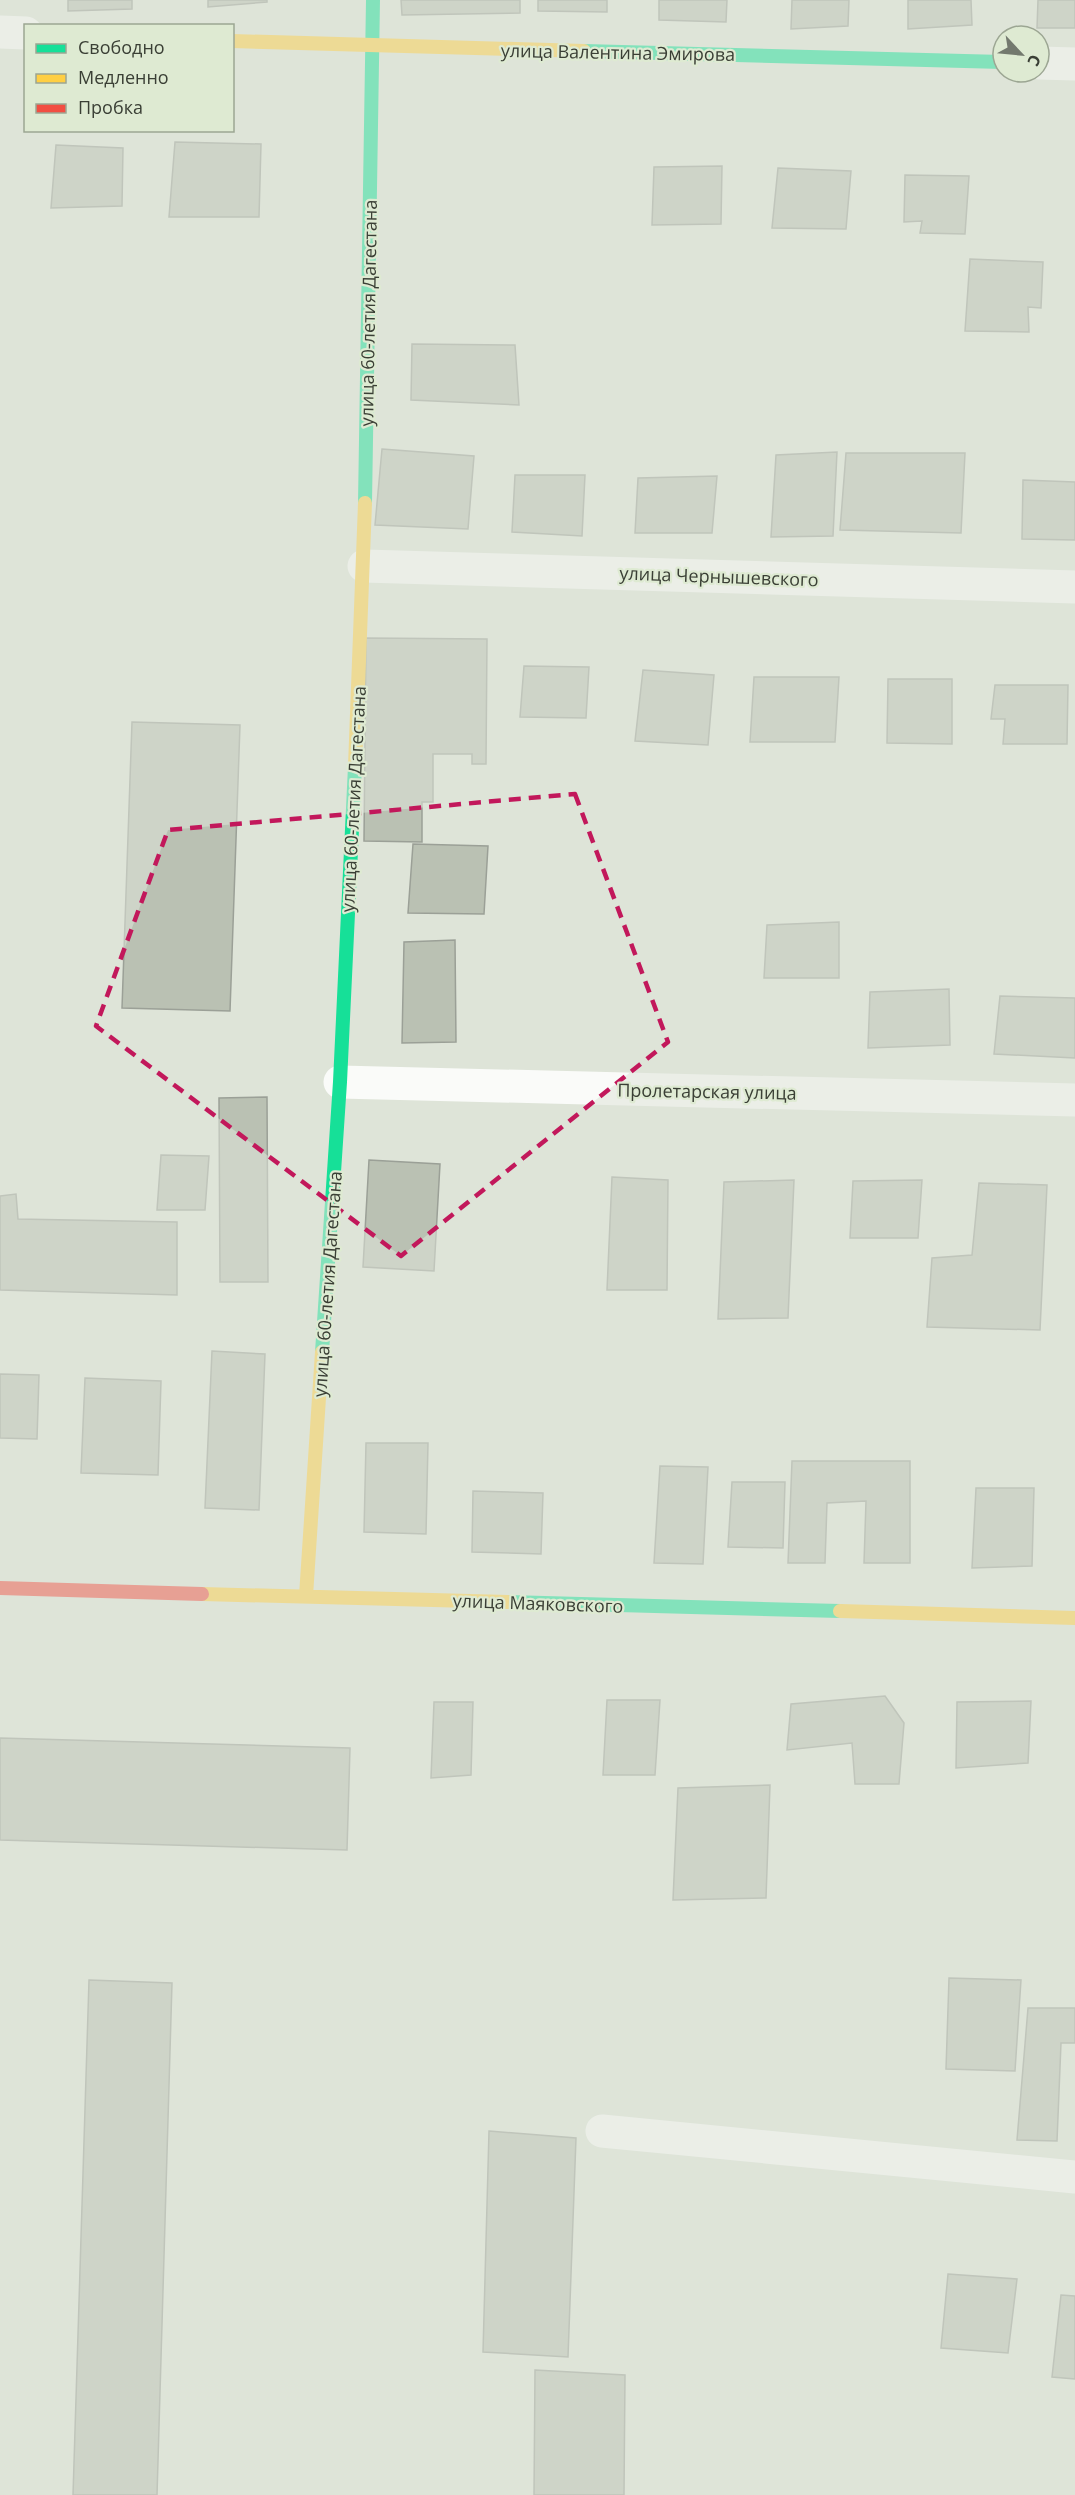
<svg xmlns="http://www.w3.org/2000/svg" width="1075" height="2495" font-family="'Open Sans',sans-serif">
  <style>
    .building { fill: #bac1b3; stroke: #9ba097; stroke-width: 1.5 }
    .lines { fill: none; stroke-linecap: round; stroke-linejoin: round }
    .street { stroke: #fafbf9; stroke-width: 33 }
    .fast { stroke: #16e098; stroke-width: 14 }
    .slow { stroke: #ffcf43; stroke-width: 14 }
    .jam { stroke: #f24e42; stroke-width: 14 }
    .marked { fill: none; stroke: #c2185b; stroke-width: 4.5; stroke-dasharray: 12 8; stroke-linejoin: round }
    .labels { text-anchor: middle; dominant-baseline: central; stroke-width: 4.5; stroke-linejoin: round; paint-order: stroke }
    .street-label { font-size: 18px; fill: #3a3f35; stroke: #deead2 }
  </style>
  <rect width="100%" height="100%" fill="#dee4d8"/>
  <path class="building" d="M68,0H132V9L68,11Z
    M208,0H267V2L208,7Z
    M401,0H520V13L402,15Z
    M538,0H607V12L538,11Z
    M659,0H727L726,22L659,20Z
    M792,0H849L848,26L791,29Z
    M908,0H971L972,25L908,29Z
    M1038,0H1075V28H1037Z
    M175,142L261,144L259,217H169Z
    M56,145L123,148L122,206L51,208Z
    M722,166L721,224L652,225L654,167Z
    M778,168L851,171L846,229L772,228Z
    M905,175L969,176L965,234L920,233L922,221L904,222Z
    M970,259L1043,262L1041,308L1028,307L1029,332L965,331Z
    M412,344L515,345L519,405L411,400Z
    M382,449L474,456L468,529L375,525Z
    M837,452L833,536L771,537L776,455Z
    M846,453H965L961,533L840,530Z
    M515,475H585L582,536L512,532Z
    M717,476L712,533H635L638,478Z
    M1023,480L1075,482V540L1022,539Z
    M366,638L487,639L486,764H472V754H433V802H422V842L364,841Z
    M524,666L589,667L586,718L520,717Z
    M643,670L714,675L708,745L635,741Z
    M754,677H839L835,742H750Z
    M888,679H952V744L887,743Z
    M995,685H1068L1067,744H1003L1005,719H991Z
    M132,722L240,725L230,1011L122,1008Z
    M413,844L488,846L484,914L408,913Z
    M839,922V978H764L767,925Z
    M455,940L456,1042L402,1043L404,942Z
    M949,989L950,1045L868,1048L870,992Z
    M1000,996L1075,998V1058L994,1054Z
    M267,1097L268,1282H220L219,1098Z
    M161,1155L209,1156L205,1210H157Z
    M369,1160L440,1164L434,1271L363,1267Z
    M612,1177L668,1180L667,1290H607Z
    M794,1180L788,1318L718,1319L724,1182Z
    M922,1180L918,1238H850L853,1181Z
    M979,1183L1047,1185L1040,1330L927,1327L932,1258L972,1255Z
    M16,1194L18,1219L177,1222V1295L0,1290V1196Z
    M212,1351L265,1354L259,1510L205,1508Z
    M0,1374L39,1375L37,1439L0,1438Z
    M85,1378L161,1381L158,1475L81,1473Z
    M366,1443H428L426,1534L364,1532Z
    M792,1461H910V1563H864L866,1501L827,1503L825,1563H788Z
    M660,1466L708,1467L703,1564L654,1563Z
    M732,1482H785L783,1548L728,1547Z
    M976,1488H1034L1032,1566L972,1568Z
    M473,1491L543,1493L541,1554L472,1552Z
    M885,1696L904,1723L899,1784H855L852,1743L787,1750L791,1704Z
    M607,1700H660L655,1775H603Z
    M1031,1701L1028,1763L956,1768L957,1702Z
    M434,1702H473L471,1775L431,1778Z
    M0,1738L350,1748L347,1850L0,1840Z
    M770,1785L766,1898L673,1900L678,1788Z
    M949,1978L1021,1980L1015,2071L946,2069Z
    M89,1980L172,1983L157,2495H73Z
    M1028,2008H1075V2043H1061L1057,2141L1017,2140Z
    M489,2131L576,2138L568,2357L483,2352Z
    M948,2274L1017,2279L1008,2353L941,2348Z
    M1061,2295L1075,2296V2379L1052,2377Z
    M535,2370L625,2375L624,2495H534Z"/>
  <g class="lines">
    <path class="street" d="M0,32L26,33
      M1039,63L1075,64
      M364,566L1075,587
      M340,1082L1075,1100
      M602,2131L1075,2177"/>
    <path class="fast" d="M584,51L1003,62
      M365,503L373,0
      M322,1352L340,1082L355,766
      M508,1602L840,1611"/>
    <path class="slow" d="M232,41L584,51
      M355,766L365,503
      M202,1594L508,1602
      M306,1596L322,1352
      M840,1611L1075,1618"/>
    <path class="jam" d="M0,1588L202,1594"/>
  </g>
  <path d="M0 0H1075V2495H0ZM575,794L668,1042L401,1256L96,1026L168,830Z" fill="#dee4d8" fill-opacity=".55" fill-rule="evenodd"/>
  <path class="marked" d="M575,794L668,1042L401,1256L96,1026L168,830Z"/>
  <g class="labels">
    <g class="street-label">
      <text transform="translate(618 52) rotate(1)">улица Валентина Эмирова</text>
      <text transform="translate(368 313) rotate(-89)">улица 60-летия Дагестана</text>
      <text transform="translate(719 576) rotate(2)">улица Чернышевского</text>
      <text transform="translate(353 799) rotate(-87)">улица 60-летия Дагестана</text>
      <text transform="translate(707 1091) rotate(1)">Пролетарская улица</text>
      <text transform="translate(327 1284) rotate(-86)">улица 60-летия Дагестана</text>
      <text transform="translate(538 1603) rotate(2)">улица Маяковского</text>
    </g>
  </g>
  <rect x="24" y="24" width="210" height="108" fill="#deead2" stroke="#9ca693" stroke-width="1.5"/>
  <rect x="36" y="44" width="30" height="9" fill="#16e098" stroke="#9ca693" stroke-width="1.5"/>
  <text x="78" y="54" font-size="18" fill="#3a3f35">Свободно</text>
  <rect x="36" y="74" width="30" height="9" fill="#ffcf43" stroke="#9ca693" stroke-width="1.5"/>
  <text x="78" y="84" font-size="18" fill="#3a3f35">Медленно</text>
  <rect x="36" y="104" width="30" height="9" fill="#f24e42" stroke="#9ca693" stroke-width="1.5"/>
  <text x="78" y="114" font-size="18" fill="#3a3f35">Пробка</text>
  <g transform="translate(1021 54) rotate(116)"><circle r="28" fill="#deead2" stroke="#9ca693" stroke-width="1.5"/>
  <path d="M0-4.5L10 22L0 15L-10 22Z" fill="#73796e"/>
  <text y="-9" font-size="16" font-weight="bold" text-anchor="middle" fill="#3a3f35">С</text>
  </g>
</svg>
